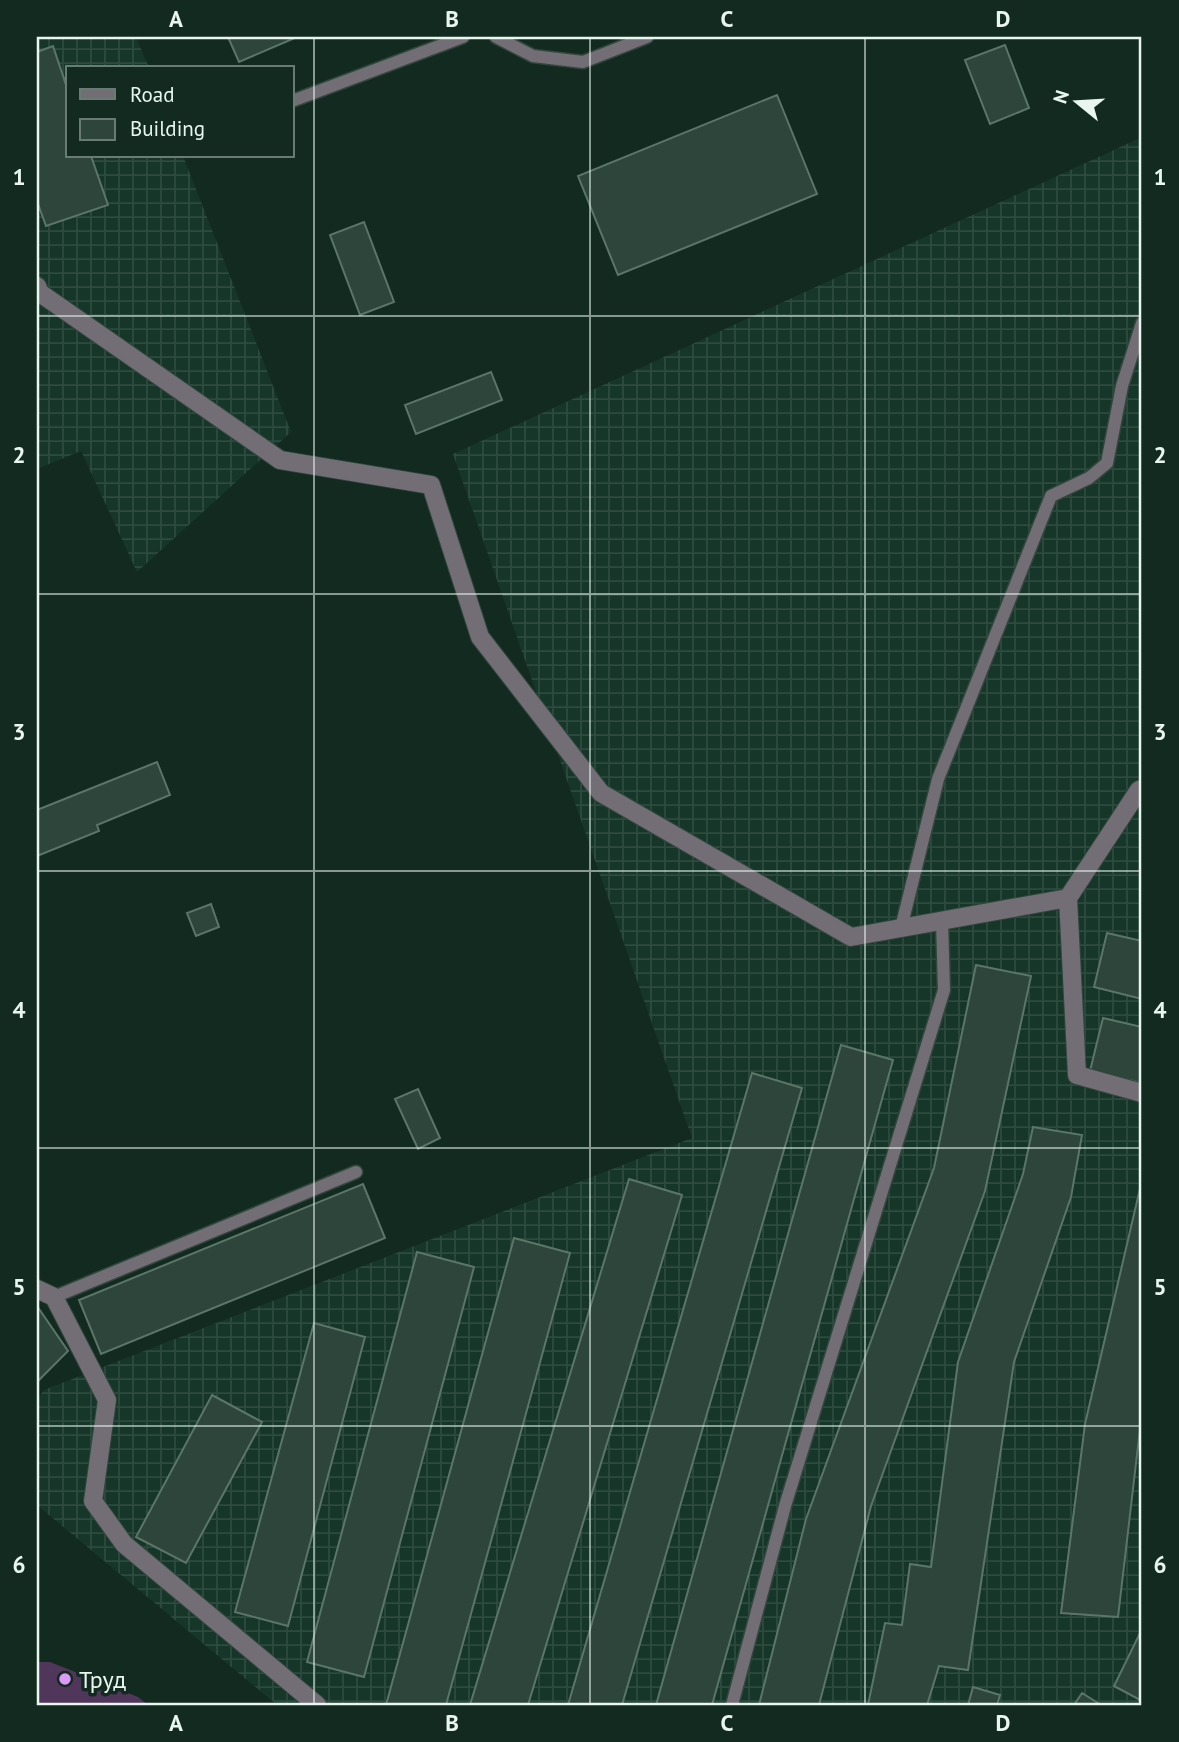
<svg xmlns="http://www.w3.org/2000/svg" width="1179" height="1742" font-family="'PT Sans',sans-serif">
  <style>
    .industrial { fill: url(#industrial-grid) }
    .park { fill: #50365b }
    .building { fill: #2d453a; stroke: #5b7568; stroke-width: 2 }
    .lines { fill: none; stroke-linecap: round; stroke-linejoin: round }
    .service-casing { stroke: #31473d; stroke-width: 15 }
    .minor-casing { stroke: #31473d; stroke-width: 20 }
    .service { stroke: #736d76; stroke-width: 12 }
    .minor { stroke: #736d76; stroke-width: 18 }
    .grid { fill: none; stroke: #e8f6ef; stroke-width: 2; stroke-opacity: 0.55 }
    .poi-dot { fill: #db9af6; stroke: #132a20; stroke-width: 2.5 }
    .labels { text-anchor: middle; dominant-baseline: central; stroke-width: 7; stroke-linejoin: round; paint-order: stroke }
    .poi-label { font-size: 24px; fill: #e8f6ef; stroke: #132a20; text-anchor: start }
    .neatline { fill: none; stroke: #e8f6ef; stroke-width: 2.5 }
    .grid-label { font-size: 23px; text-anchor: middle; font-weight: bold; fill: #e8f6ef }
  </style>
  <defs>
    <pattern id="industrial-grid" width="8" height="8" patternUnits="userSpaceOnUse" patternTransform="scale(1.75)"><rect width="8" height="8" fill="#163629"/><path d="M0 4h8M4 0v8" fill="none" stroke="#2d4a3e"/></pattern>
  </defs>
  <rect width="100%" height="100%" fill="#132a20"/>
  <path class="industrial" d="M37,37H136L149,68H68V156H183L291,432L137,572L81,451L37,469Z
    M1142,137V1705H277L37,1505V1399L44,1390L692,1138L453,454Z"/>
  <path class="park" d="M37,1662H50L138,1697L148,1705H37Z"/>
  <path class="building" d="M228,37H297L239,62Z
    M1005,45L1029,108L990,124L965,60Z
    M53,46L68,91V156H91L108,205L46,226L37,201V52Z
    M777,95L817,194L618,275L578,176Z
    M364,222L394,302L360,315L330,235Z
    M491,372L502,400L416,434L405,405Z
    M157,762L170,795L97,825L99,831L37,856V810Z
    M211,904L219,927L196,936L187,913Z
    M1107,933L1142,941V999L1094,987Z
    M976,965L1031,976L985,1191L871,1506L819,1705H759L806,1519L934,1168Z
    M1103,1018L1142,1027V1083L1090,1071Z
    M841,1045L893,1060L712,1705H656Z
    M752,1073L802,1088L622,1705H568Z
    M418,1089L440,1138L418,1149L395,1099Z
    M1033,1127L1082,1135L1071,1197L1014,1362L968,1670L939,1666L927,1705H868L885,1623L902,1625L910,1564L931,1567L958,1362L1023,1174Z
    M629,1179L682,1195L528,1705H470Z
    M1142,1180V1412L1118,1617L1061,1613L1085,1424Z
    M363,1184L385,1238L101,1354L79,1300Z
    M514,1238L570,1253L446,1705H386Z
    M417,1252L474,1267L364,1677L307,1662Z
    M37,1306L68,1351L37,1382Z
    M314,1323L365,1337L288,1626L235,1612Z
    M212,1395L262,1422L186,1563L136,1537Z
    M1142,1629V1701L1114,1686Z
    M973,1687L1000,1695L997,1705H968Z
    M1082,1693L1101,1705H1074Z"/>
  <g class="lines">
    <g class="service-casing">
      <path id="service" d="M496,37L533,56L583,62L647,37
        M292,101L463,37
        M901,928L938,779L1051,496L1089,478L1107,463L1122,386L1142,323
        M54,1297L356,1172
        M732,1705L785,1506L944,990L942,921"/>
    </g>
    <g class="minor-casing">
      <path id="minor" d="M37,286L40,293L280,460L431,485L480,637L601,793L851,937L1068,898L1077,1075L1142,1093
        M1068,898L1139,790L1142,789
        M37,1289L54,1297L107,1400L93,1501L124,1544L317,1705"/>
    </g>
    <use href="#service" class="service"/>
    <use href="#minor" class="minor"/>
  </g>
  <path class="grid" d="M314,37V1705M590,37V1705M865,37V1705M37,316H1142M37,594H1142M37,871H1142M37,1148H1142M37,1426H1142"/>
  <circle class="poi-dot" cx="65" cy="1679" r="7"/>
  <g class="labels">
    <g class="poi-label">
      <text x="79" y="1679">Труд</text>
    </g>
  </g>
  <rect width="1179" height="1742" fill="none" stroke="#132a20" stroke-width="77"/>
  <rect x="66" y="66" width="228" height="91" fill="#132a20" stroke="#687c73" stroke-width="2"/>
  <rect x="80" y="89" width="35" height="10" fill="#736d76" stroke="#687c73" stroke-width="2"/>
  <text x="130" y="102" font-size="21" fill="#e8f6ef">Road</text>
  <rect x="80" y="119" width="35" height="21" fill="#2d453a" stroke="#687c73" stroke-width="2"/>
  <text x="130" y="136" font-size="21" fill="#e8f6ef">Building</text>
  <g transform="translate(1077 102) rotate(288)" stroke="#132a20" stroke-width="5" paint-order="stroke">
  <path d="M0-5L12 26L0 18L-12 26Z" fill="#e8f6ef"/>
  <text y="-10" font-size="19" font-weight="bold" text-anchor="middle" fill="#e8f6ef">N</text>
  </g>
  <rect x="38" y="38" width="1102" height="1666" class="neatline"/>
  <g class="grid-label">
    <text x="176" y="27">A</text>
    <text x="452" y="27">B</text>
    <text x="727" y="27">C</text>
    <text x="1003" y="27">D</text>
    <text x="19" y="185">1</text>
    <text x="1160" y="185">1</text>
    <text x="19" y="463">2</text>
    <text x="1160" y="463">2</text>
    <text x="19" y="740">3</text>
    <text x="1160" y="740">3</text>
    <text x="19" y="1018">4</text>
    <text x="1160" y="1018">4</text>
    <text x="19" y="1295">5</text>
    <text x="1160" y="1295">5</text>
    <text x="19" y="1573">6</text>
    <text x="1160" y="1573">6</text>
    <text x="176" y="1731">A</text>
    <text x="452" y="1731">B</text>
    <text x="727" y="1731">C</text>
    <text x="1003" y="1731">D</text>
  </g>
</svg>
